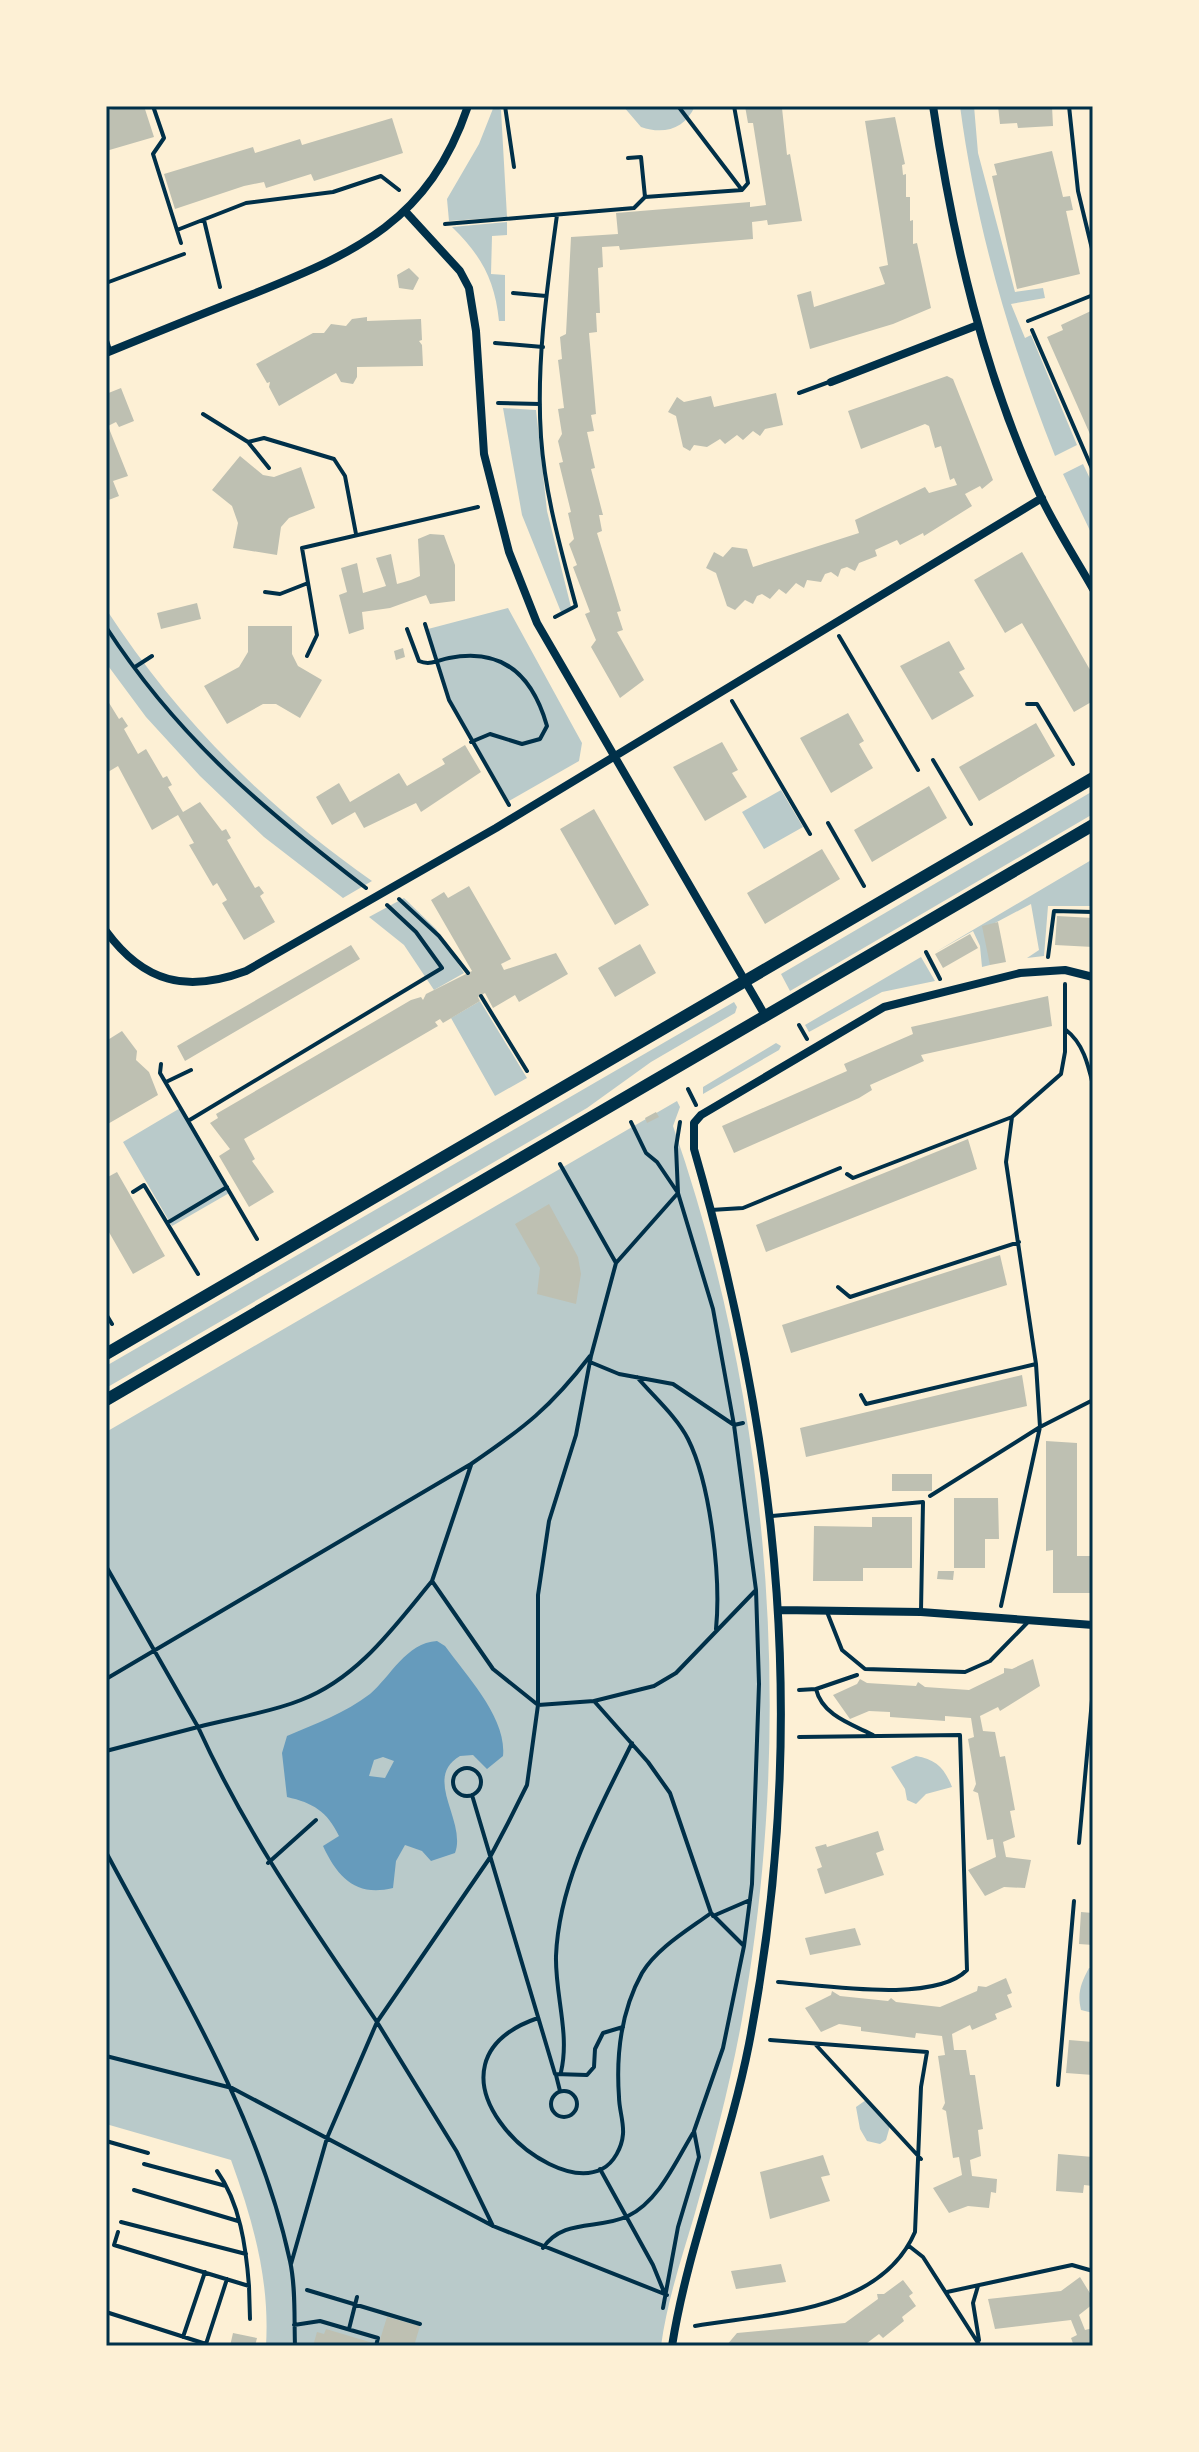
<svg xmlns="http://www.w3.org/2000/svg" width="1199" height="2452" font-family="'Golos Text',sans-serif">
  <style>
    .green { fill: #b9caca }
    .water { fill: #669bbc; fill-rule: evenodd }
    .building { fill: #bec0b2 }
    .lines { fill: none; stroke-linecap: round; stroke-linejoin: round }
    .path { stroke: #003049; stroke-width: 4 }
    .service { stroke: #003049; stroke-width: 4 }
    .minor { stroke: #003049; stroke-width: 8 }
    .secondary { stroke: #003049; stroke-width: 12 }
    .neatline { fill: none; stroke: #003049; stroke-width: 3 }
  </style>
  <rect width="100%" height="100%" fill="#fdf0d5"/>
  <path class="green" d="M494,106L501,110L507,217L449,221L447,199L479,144Z
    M623,106H695C685,129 664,135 641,127Z
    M960,106H974L978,153L1015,292L1043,288L1045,298L1011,304L1025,338L1031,335L1077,445L1055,456C1010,343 976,227 960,106Z
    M507,222V235L492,236L491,274L505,275V321H499C495,280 481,255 452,227Z
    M503,408L536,410L547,511L571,607L561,612L522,515Z
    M1083,464L1093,485V537L1063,474Z
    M508,608L582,743L579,761L509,801L450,699L428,629Z
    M106,609C177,718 265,806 372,881L343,898L264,837L200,776L146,717L106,663Z
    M781,790L803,827L764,849L742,812Z
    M1093,791V814L790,991L781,974Z
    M1093,859V906H1048L1044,956L1027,958L1039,950L1031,904L995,923L990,965L982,967L980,946L973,931L934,953Z
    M404,898L436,929L464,973L434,990L404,945L369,917Z
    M921,957L935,981L882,992L809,1032L805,1025Z
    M480,1001L527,1078L495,1096L451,1018Z
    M734,1002L737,1007L735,1013L651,1062L587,1108L106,1388V1366Z
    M776,1043L781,1046L779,1050L703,1094V1087Z
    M677,1101L680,1107L673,1126C772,1410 795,1723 742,2019C730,2085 713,2149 695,2213C682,2257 667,2301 661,2346H266C270,2280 253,2221 231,2160L106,2124V1432Z
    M182,1107L231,1192L172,1226L123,1142Z
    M916,1756C936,1759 945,1769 952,1787L926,1794L916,1804L907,1800L905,1789L891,1767Z
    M1089,1968H1093V2013L1081,2010C1077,1993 1081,1983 1089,1968Z
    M866,2100L890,2126L886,2140L880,2144L867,2141L860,2129L856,2107Z"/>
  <path class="water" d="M437,1641L445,1646C466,1675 507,1718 503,1756L487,1769L473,1755L460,1756C422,1778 467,1821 455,1853L431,1861L422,1851L405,1845L396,1861L393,1888C356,1897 338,1878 323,1846L339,1836C327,1811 313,1803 287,1797L282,1753L287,1736C315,1724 345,1713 370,1694C391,1676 406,1643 437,1641ZM383,1757L394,1761L385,1778L369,1776L374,1760Z"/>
  <path class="building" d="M124,106H144L154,137L106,151V111Z
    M745,106L782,108L787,155L790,154L802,221L768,225L767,220L752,222L753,239L620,250L619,246L602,247L603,267L598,268L600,313H596L597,332L589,333L596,414L591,415L594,431L587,432L595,468L591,469L603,515H599L602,531L597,533L621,611L617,612L623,630L617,632L644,680L620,698L591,647L596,640L585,614L590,612L573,567L577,565L569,544L574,539L568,513L571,512L559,463L563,462L558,441L562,434L558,409L564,408L558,360L562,359L560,337L566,334L571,237L618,234L616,213L750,202V207L766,205L753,123H748Z
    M998,106H1052L1053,126L1018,128L1017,123L1000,124Z
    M895,117L905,164L902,165L903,175L906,174V197H910V221L913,220V244L917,243L931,308L893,324L810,349L797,295L811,291L814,307L885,284L879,267L888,265L865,121Z
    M392,118L403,153L314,181L311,174L266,188L264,182L244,186L175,209L164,174L253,147L255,153L300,139L302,145Z
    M1052,151L1063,197L1070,196L1073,210L1066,211L1080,274L1017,289L992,176L997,175L994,164Z
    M409,268L419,278L413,290L399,288L397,275Z
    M1093,310V441L1047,337L1063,330L1061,325Z
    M367,317V321L421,319L422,340L419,341L422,345L423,366L357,367V377L353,384L341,382L336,373L279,406L269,387L270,382L267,383L256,364L313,333H324L331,324L346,326L352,319Z
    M947,376L953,379L993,480L982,489L980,486L965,494L972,506L924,536L923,533L900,545L897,540L875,550L877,556L859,563L855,571L847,567L841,569L838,577L831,572L825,574L821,582L807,580L804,588L796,583L786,594L779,589L770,599L762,594L757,596L753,604L745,600L735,610L727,606L716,573L706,568L714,552L723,557L732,547L747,549L753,567L859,533L855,520L925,487L929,493L957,485L954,478L950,480L941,446L935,448L929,426L925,424L861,449L848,411Z
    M121,388L134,421L119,427L116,422L108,426L128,476L113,481L119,496L106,501V394Z
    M776,393L783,425L765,429L760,436L753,431L743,440L737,435L725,444L720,439L707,447L694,445L690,451L683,447L676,416L668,412L677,397L684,402L711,396L714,407Z
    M240,456L263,475L274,477L301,467L315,508L289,518L281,527L277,555L233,548L238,523L232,506L212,490Z
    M430,534L444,535L455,565V601L430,604L426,595L390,608L362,612L364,629L349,634L339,595L347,592L341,568L357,563L363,593L386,586L376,558L391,554L397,584L411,580L420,576L418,539Z
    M1022,552L1093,675V701L1074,712L1022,623L1005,633L974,580Z
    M197,603L201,619L161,629L157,613Z
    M248,626H292V654L298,666L322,680L300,718L276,704H263L227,724L204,686L239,667L248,652Z
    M949,641L965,669L959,672L974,696L932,720L900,666Z
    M403,648L405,657L396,660L394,651Z
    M106,698L119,719L122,717L128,726L124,729L138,754L146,749L163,778L167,776L172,785L168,787L183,812L200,802L222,831L226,829L231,838L227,840L255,888L259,886L264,893L260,896L275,922L244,940L222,903L227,900L217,883L213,886L189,845L194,843L178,815L152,830L118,766L108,772Z
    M848,713L864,741L859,744L873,768L831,793L800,738Z
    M1036,723L1055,756L979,801L959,767Z
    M722,742L738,770L732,773L747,797L705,821L673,767Z
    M465,745L481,772L421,812L416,803L364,828L355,812L332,825L316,797L339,783L350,802L399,773L407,786L445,764L442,759Z
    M929,786L947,818L872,862L854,830Z
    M594,809L649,905L615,925L560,829Z
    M822,849L840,879L765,924L747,893Z
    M469,886L511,959L501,964L504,970L556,953L568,974L519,1002L515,995L493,1008L485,993L478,997L480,1001L443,1023L440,1019L435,1022L438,1026L244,1139L255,1159L252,1161L274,1192L249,1207L219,1156L230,1149L210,1123L218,1118L216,1114L377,1020L411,1000L421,997L423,1000L426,994L472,971L431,900L444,892L448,898Z
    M1057,916L1093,918V947L1055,945Z
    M998,922L1006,962L990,965L982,926Z
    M970,934L978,948L943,968L935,954Z
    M640,944L656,973L615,997L598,968Z
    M351,945L360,959L185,1061L177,1046Z
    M1048,996L1052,1026L921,1055L924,1061L870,1085L872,1090L859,1098L734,1153L722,1126L847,1071L844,1064L913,1034L911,1027Z
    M122,1031L137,1051L136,1060L149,1072L158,1095L106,1125V1041Z
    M656,1112L659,1117L647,1123L645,1118Z
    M968,1139L977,1169L766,1252L756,1225Z
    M117,1172L165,1256L133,1274L106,1227V1178Z
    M549,1204L578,1257L581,1274L576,1304L537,1294L540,1268L515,1224Z
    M1000,1255L1007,1285L791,1353L782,1325Z
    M1022,1375L1027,1406L806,1457L800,1428Z
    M1046,1441L1077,1443V1556H1090V1593H1053V1550L1046,1551Z
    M892,1474H932V1491H892Z
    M954,1498H998L999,1539H985V1568H954Z
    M872,1517H912V1568H863V1581H813L814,1526L872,1527Z
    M938,1571H954L953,1580L937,1579Z
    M1033,1659L1040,1686L1000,1711L998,1707L980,1716L983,1731L995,1732L1000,1757L1005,1756L1015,1810L1010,1811L1015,1837L1003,1842L1006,1857L1031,1860L1025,1888L1004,1887L985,1896L968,1870L996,1857L993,1839L987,1840L978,1793L973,1791L976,1784L968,1739L974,1737L971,1718L945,1716V1721L890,1717V1712L869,1711L850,1719L833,1695L857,1684L860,1679L867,1683L916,1686L918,1682L925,1687L969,1690L1004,1673V1668L1012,1669Z
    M878,1831L884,1850L876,1853L884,1875L825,1894L817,1869L822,1867L815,1847L826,1844L827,1847Z
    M1081,1912L1093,1913V1945L1079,1944Z
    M855,1928L861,1945L810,1955L805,1938Z
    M1006,1978L1012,1993L1007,1995L1012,2007L995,2014L997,2019L972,2030L970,2025L952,2034L954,2050H966L970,2075H975L983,2129L978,2130L981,2156L970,2160L972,2176L997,2179L996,2193L991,2192L989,2208L968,2206L949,2213L933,2188L962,2175L959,2157L953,2158L946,2111L942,2109L945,2103L938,2056L945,2055L942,2036L916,2033L915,2038L861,2031V2027L839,2024L821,2032L805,2008L831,1995L832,1991L840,1996L888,2001L891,1998L896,2002L940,2007L977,1991L978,1986L986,1987Z
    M1069,2040L1093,2042V2075L1066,2073Z
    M1058,2154L1093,2157V2186L1084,2185L1083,2193L1056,2191Z
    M823,2155L830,2175L821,2177L830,2201L770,2219L760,2172Z
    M781,2264L786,2282L736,2289L731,2271Z
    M1080,2277L1093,2298V2304L1079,2315L1085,2330L1093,2328V2346H1074L1071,2338L1077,2335L1071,2320L995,2329L988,2299L1061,2291Z
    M903,2280L913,2293L909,2296L916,2306L902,2317L904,2321L883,2338L879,2334L863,2346H726L737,2333L845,2323L878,2299L877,2294H884Z
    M387,2317L420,2326L414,2346H378Z
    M326,2329L373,2343L313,2346L317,2332L324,2334Z
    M233,2333L257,2338L255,2346H230Z"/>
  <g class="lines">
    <path class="path" d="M153,106L164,138L153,154L181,243
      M678,106L742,190
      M734,106L748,183L742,190
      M628,158L641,157L645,197
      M204,220L220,287
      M445,224L634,208L645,197L742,190
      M177,230L246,203L333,192L381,176L399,190
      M513,293L546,296
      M1032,330L1093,471
      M495,343L543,347
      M498,403L540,404
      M203,414L248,442L269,468
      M248,442L264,438L334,459L345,476L356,534
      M265,592L280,594L308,583
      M555,617L576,606C561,550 545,495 541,437C536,363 547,288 557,215
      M425,624L449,700L509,805
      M106,627C177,737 263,809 366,888
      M407,629L419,661C430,666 438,660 449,658C504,647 533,677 547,726L540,739L522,744L490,734L471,742
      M839,636L918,770
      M307,656L317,635L302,548L478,507
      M135,667L152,656
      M732,701L810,834
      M1027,704H1037L1073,764
      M933,760L971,824
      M828,823L864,886
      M399,899L439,936L468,973
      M926,952L940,979
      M1048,957L1054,911L1093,912
      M481,996L527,1071
      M799,1025L807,1039
      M1066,1030C1083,1043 1088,1064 1093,1085
      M161,1064L160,1073L257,1239
      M166,1082L191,1070
      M688,1089L696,1105
      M188,1121L442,968L416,932L387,905
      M631,1122L646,1153L657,1162L678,1193L713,1309L734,1425L756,1590L759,1684L752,1884L744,1946L723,2048L694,2131L699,2157L678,2227L663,2308
      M847,1174L853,1178L1012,1117
      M133,1192L144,1185L198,1274
      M167,1223L227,1187
      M616,1263L678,1193L676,1147L680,1122
      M838,1287L850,1297L1019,1242
      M106,1314L112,1324
      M590,1362L619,1374L673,1384L734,1425L743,1423
      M637,1377C653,1396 677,1417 688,1439C711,1485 721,1579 716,1629
      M861,1395L866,1404L1036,1364
      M930,1496L1040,1427L1093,1400
      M106,1566L198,1727L106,1751
      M432,1581L471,1465
      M1001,1606L1040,1427L1036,1364L1006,1162L1012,1117L1061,1074L1065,1052V984
      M857,1675L816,1689C822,1715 851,1724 873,1735
      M106,1679L471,1464C524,1428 551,1407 590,1356
      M799,1690L816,1689
      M594,1701L654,1686L676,1673L755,1591
      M453 1782a14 14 0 1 1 28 0a14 14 0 1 1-28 0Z
      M472,1795L555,2074L587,2075L594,2067L595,2049L603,2033L623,2027
      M106,1852C176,1984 258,2113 290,2261C296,2288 294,2319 295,2346
      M268,1863L316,1820
      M713,1916L750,1900
      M778,1982C823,1985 934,2004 967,1970L960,1735L799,1737
      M538,2018C408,2063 544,2198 602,2169C614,2163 622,2147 623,2134C624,2122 619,2109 619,2097C616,2055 621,2011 642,1973C657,1948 688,1930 711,1913
      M816,2045L921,2159
      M106,2056L232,2088L493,2226L667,2295
      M561,2072C570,2034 555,1995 556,1956C559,1880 599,1810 632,1743
      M556,2075L560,2091
      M1058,2085L1074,1901
      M551 2104a13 13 0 1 1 26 0a13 13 0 1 1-26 0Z
      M106,2141L148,2153
      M144,2164L226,2186
      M600,2169L653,2265L664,2292
      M134,2190L238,2221
      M121,2222L246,2254
      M493,2226L457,2152L377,2022L489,1859L508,1823L527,1785L538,1705L594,1701L648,1762L670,1793L711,1913L743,1945
      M118,2232L114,2245L249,2286C246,2247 240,2203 217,2171
      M909,2246L923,2257L980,2346
      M543,2248C563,2218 599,2230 628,2216C659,2201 676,2161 693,2133
      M291,2264L327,2138L377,2022C310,1923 248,1837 198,1727C232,1718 269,1713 301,1700C358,1678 394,1627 432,1581L493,1669L538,1705V1595L549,1521L576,1435L591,1356L616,1263L560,1164
      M249,2286L250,2319
      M978,2286L973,2303L979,2340
      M307,2290L420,2324
      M947,2292L1072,2265L1093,2271
      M106,2312L206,2344L227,2279
      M294,2325L320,2321L378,2338L376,2346
      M695,2326C770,2313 880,2313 915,2232L921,2087L927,2052L770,2040
      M349,2329L357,2297
      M183,2337L205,2272"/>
    <path class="service" d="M505,106L514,167
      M1069,106L1078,191L1093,253
      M106,283L184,254
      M1028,321L1093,295
      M106,337L110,350
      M799,393L829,382
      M711,1210L743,1208L840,1168
      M772,1516L923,1502L921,1611
      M827,1612L842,1650L865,1669L965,1672L990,1661L1027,1623
      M1079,1843L1093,1689"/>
    <path class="minor" d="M933,106C953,240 984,376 1042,499C1057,530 1076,559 1093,589
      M405,211L460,271L469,288L476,331L484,454L509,552L537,623L766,1017
      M106,353C155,333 204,313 253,294C357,252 429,221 468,106
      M831,382L978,325
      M106,931C144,983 187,993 246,971L496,828L1042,498
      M779,1610L921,1612L1093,1625
      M672,2346C688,2245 729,2146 749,2044C809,1733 781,1451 694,1149V1123L701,1115L884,1007L1020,973L1065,970L1093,977"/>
    <path class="secondary" d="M106,1354L1093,778
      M106,1400L1093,825"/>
  </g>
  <rect width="1199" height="2452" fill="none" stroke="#fdf0d5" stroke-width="216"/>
  <rect x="108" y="108" width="983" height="2236" class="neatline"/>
</svg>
